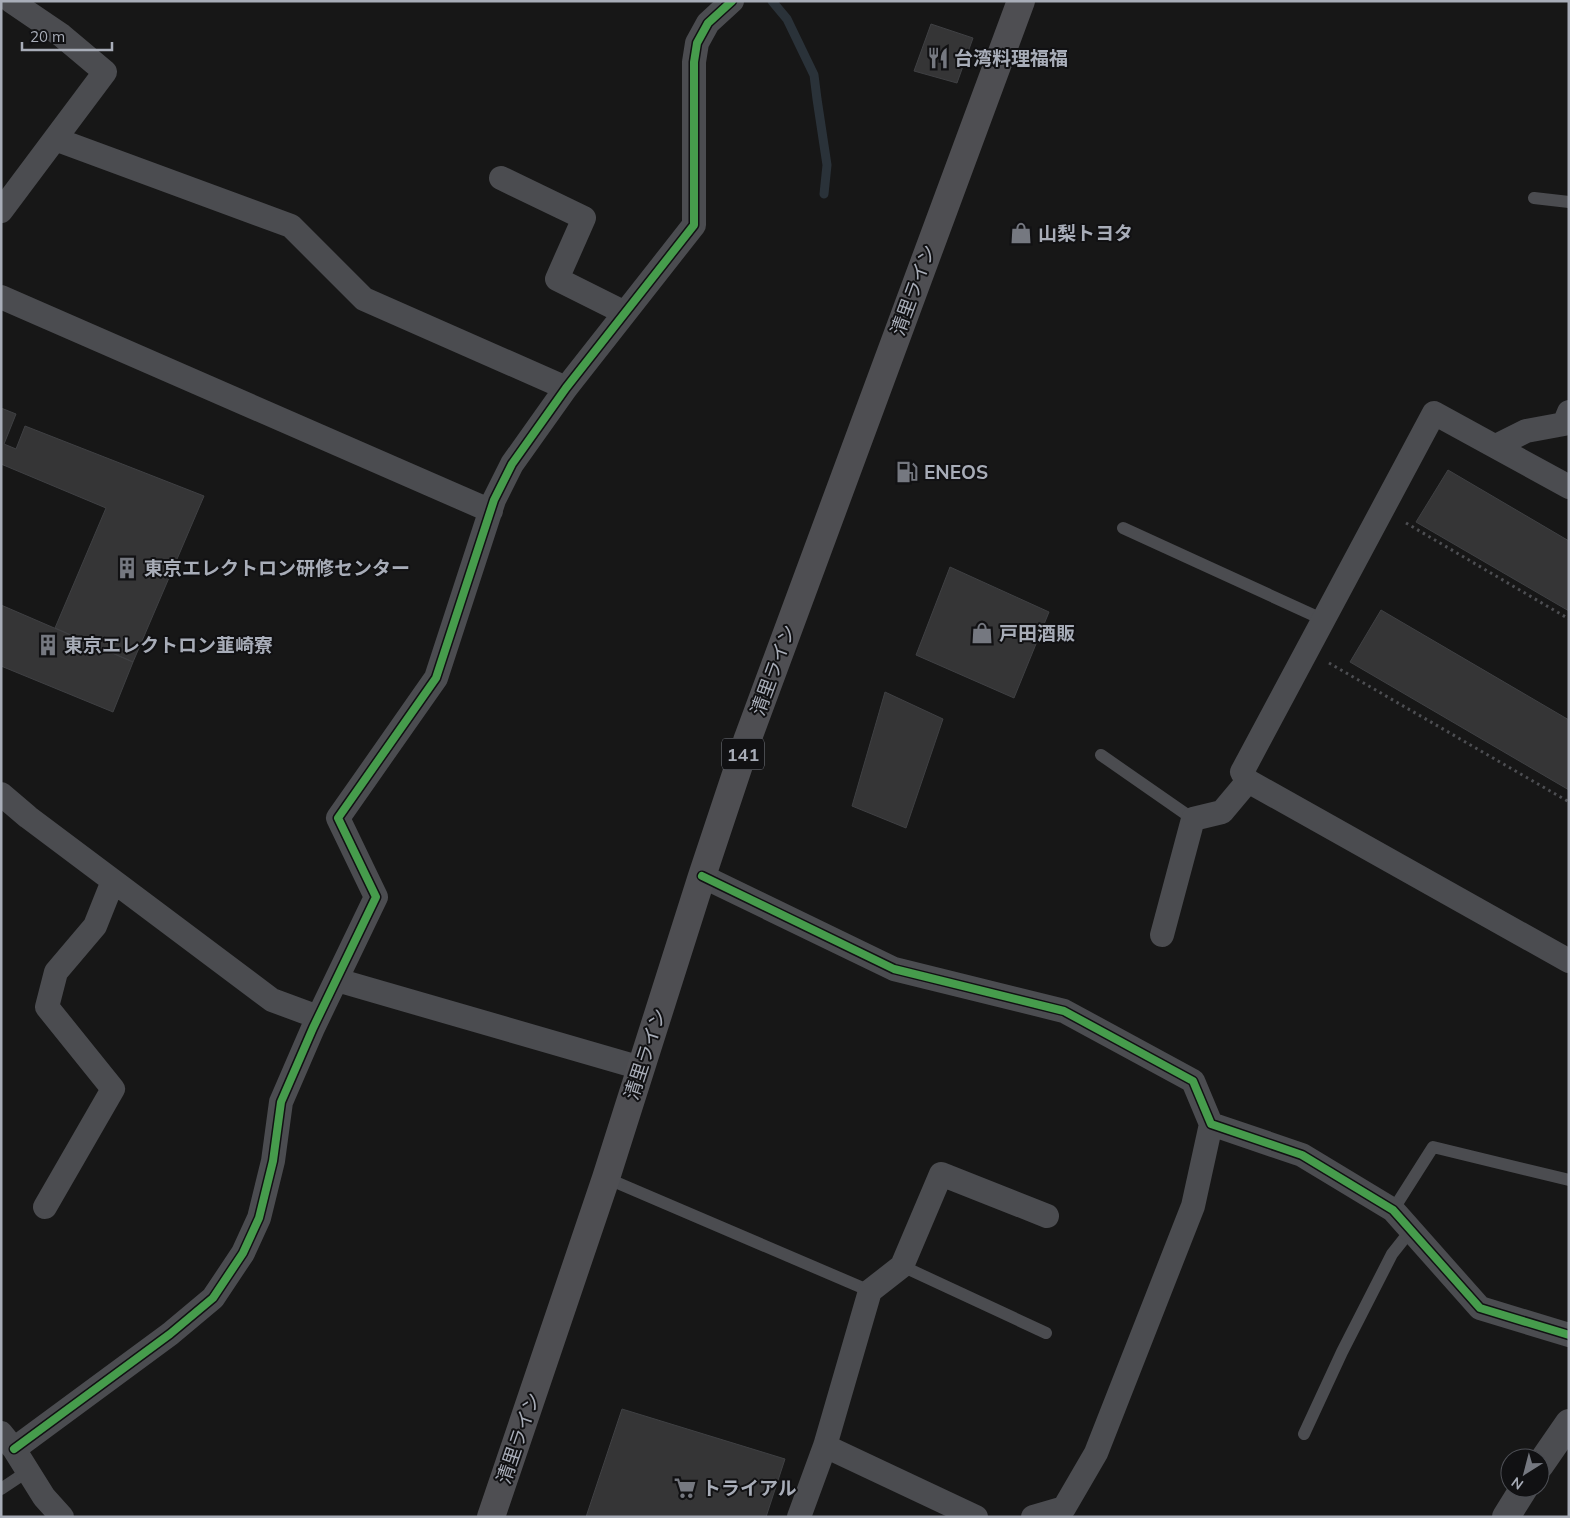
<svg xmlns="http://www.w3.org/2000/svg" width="1570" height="1518" font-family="Mulish,'Noto Sans JP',sans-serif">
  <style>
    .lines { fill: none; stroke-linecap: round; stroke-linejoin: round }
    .stream { stroke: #2a3239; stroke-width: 9 }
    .building { fill: #353536; stroke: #3f4043 }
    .path { stroke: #4d4e52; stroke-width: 3; stroke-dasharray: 2.5 4; stroke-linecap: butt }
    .service { stroke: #4b4c50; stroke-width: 12 }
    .minor { stroke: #4b4c50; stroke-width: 24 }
    .tertiary { stroke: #4b4c50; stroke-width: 28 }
    .trunk { stroke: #4e4e52; stroke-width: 28 }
    .cycleway-casing { stroke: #111113; stroke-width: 11 }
    .cycleway { stroke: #469c4c; stroke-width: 8 }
    .labels { text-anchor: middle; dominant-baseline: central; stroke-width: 4; stroke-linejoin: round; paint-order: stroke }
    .shield { fill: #111113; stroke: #7b7e86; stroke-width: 1 }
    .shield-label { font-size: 18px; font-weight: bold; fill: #a8adb8 }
    .poi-label { font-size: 19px; font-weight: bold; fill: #a8adb8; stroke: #111113; text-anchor: start }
    .street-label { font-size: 19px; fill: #a8adb8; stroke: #111113 }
  </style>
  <rect width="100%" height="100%" fill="#171717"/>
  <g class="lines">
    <path class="stream" d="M772,1L787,19L814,75L817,99L827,165L824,194"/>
  </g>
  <path class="building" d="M931,24L973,38L957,83L914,71Z
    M1,408L16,414L4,444L16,449L25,426L204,496L133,662L55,628L106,508L1,464Z
    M1448,470L1569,541V611L1416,522Z
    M950,567L1049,612L1014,698L916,655Z
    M1,605L133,662L113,712L1,666Z
    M1381,610L1569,720V790L1350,662Z
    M885,692L943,719L906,828L852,806Z
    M622,1409L785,1459L766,1517H586Z"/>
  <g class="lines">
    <path class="path" d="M1406,523L1569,619
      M1329,663L1569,802"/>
    <path class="service" d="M1534,198L1569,202
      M1123,528L1324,620
      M1101,755L1193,819
      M606,1178L870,1291
      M1393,1210L1433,1147L1569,1180
      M902,1266L1046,1333
      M1304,1434L1342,1352L1392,1254L1411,1230
      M1,1489L28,1471"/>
    <path class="minor" d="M55,139L291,226L364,299L566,388
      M501,178L584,218L557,279L625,313
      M1,211L105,72L61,35L11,1
      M1,297L491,511
      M1496,446L1526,431L1564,424L1569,412
      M1248,781L1569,961
      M1,794L28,817L272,1000L318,1017
      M702,876L894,969L1064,1011L1193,1081L1211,1124L1302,1155L1393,1210L1480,1308L1569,1335
      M1162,935L1193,819L1222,812L1248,781L1242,772L1434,413L1569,487
      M337,980L641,1068
      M45,1207L113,1089L47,1007L56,972L95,926L113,881
      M1,1433L14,1449L44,1497L62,1517
      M825,1446L976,1517
      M14,1449L170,1334L213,1298L243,1253L259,1218L273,1161L281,1102L313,1028L376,897L338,818L436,678L494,500L512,464L566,388L694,225V62L697,43L708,23L732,1
      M799,1517L825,1446L870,1291L902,1266L941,1174L1047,1216
      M1033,1517L1064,1508L1096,1453L1193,1206L1211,1124"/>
    <path class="tertiary" d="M1540,1465L1569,1423
      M1506,1517L1524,1488"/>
    <path class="trunk" d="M491,1517L606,1178L702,876L748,738L1021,1"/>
    <g class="cycleway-casing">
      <path id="cycleway" d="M702,876L894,969L1064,1011L1193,1081L1211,1124L1302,1155L1393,1210L1480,1308L1569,1335
        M14,1449L170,1334L213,1298L243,1253L259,1218L273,1161L281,1102L313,1028L376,897L338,818L436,678L494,500L512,464L566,388L694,225V62L697,43L708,23L732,1"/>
    </g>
    <use href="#cycleway" class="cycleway"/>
  </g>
  <defs>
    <g id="restaurant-bare" transform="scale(1.725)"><path d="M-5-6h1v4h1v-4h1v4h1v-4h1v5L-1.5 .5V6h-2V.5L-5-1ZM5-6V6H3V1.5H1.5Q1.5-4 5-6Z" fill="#757880" stroke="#111113" stroke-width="2.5" paint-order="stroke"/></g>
    <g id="shop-bare" transform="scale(1.725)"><path d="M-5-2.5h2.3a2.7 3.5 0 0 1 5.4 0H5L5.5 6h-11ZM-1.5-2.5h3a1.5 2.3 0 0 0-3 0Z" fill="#757880" stroke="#111113" stroke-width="2.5" paint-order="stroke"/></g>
    <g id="fuel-bare" transform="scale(1.725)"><path d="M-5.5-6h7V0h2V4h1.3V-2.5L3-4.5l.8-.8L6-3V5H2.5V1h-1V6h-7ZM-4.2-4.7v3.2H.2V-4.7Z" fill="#757880" stroke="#111113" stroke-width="2.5" paint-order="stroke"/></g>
    <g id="building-bare" transform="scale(1.725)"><path d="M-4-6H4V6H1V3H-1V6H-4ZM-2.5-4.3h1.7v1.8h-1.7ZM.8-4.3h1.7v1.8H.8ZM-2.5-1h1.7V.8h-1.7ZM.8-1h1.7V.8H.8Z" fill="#757880" stroke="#111113" stroke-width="2.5" paint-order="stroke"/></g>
    <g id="supermarket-bare" transform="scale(1.725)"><path d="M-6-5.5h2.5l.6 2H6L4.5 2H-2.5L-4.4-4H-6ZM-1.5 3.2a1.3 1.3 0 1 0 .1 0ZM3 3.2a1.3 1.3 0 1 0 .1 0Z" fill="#757880" stroke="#111113" stroke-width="2.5" paint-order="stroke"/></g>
  </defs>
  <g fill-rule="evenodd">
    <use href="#restaurant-bare" x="938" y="58"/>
    <use href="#shop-bare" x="1021" y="233"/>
    <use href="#fuel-bare" x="907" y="472"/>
    <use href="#building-bare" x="127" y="568"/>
    <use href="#shop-bare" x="982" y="633"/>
    <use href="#building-bare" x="48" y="645"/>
    <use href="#supermarket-bare" x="685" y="1488"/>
  </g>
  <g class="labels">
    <rect class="shield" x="722" y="738.5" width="42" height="31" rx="4"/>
    <g class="shield-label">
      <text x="743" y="754">141</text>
    </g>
    <g class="poi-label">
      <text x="954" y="58">台湾料理福福</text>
      <text x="1038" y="233">山梨トヨタ</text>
      <text x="924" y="472">ENEOS</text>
      <text x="144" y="568">東京エレクトロン研修センター</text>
      <text x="999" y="633">戸田酒販</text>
      <text x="64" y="645">東京エレクトロン韮崎寮</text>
      <text x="702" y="1488">トライアル</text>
    </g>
    <g class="street-label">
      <text transform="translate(913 290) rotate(-70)">清里ライン</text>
      <text transform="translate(773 670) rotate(-70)">清里ライン</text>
      <text transform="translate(645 1054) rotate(-72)">清里ライン</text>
      <text transform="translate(518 1438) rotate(-71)">清里ライン</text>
    </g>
  </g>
  <rect width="1570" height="1518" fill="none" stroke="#a8adb8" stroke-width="5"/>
  <g transform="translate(1525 1473) rotate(216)"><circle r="24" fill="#111113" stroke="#4d4f55"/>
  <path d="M0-4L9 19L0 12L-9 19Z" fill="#757880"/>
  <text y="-8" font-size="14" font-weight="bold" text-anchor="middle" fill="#a8adb8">N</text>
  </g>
  <path d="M22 42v8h90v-8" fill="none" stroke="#a8adb8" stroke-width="2.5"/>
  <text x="30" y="42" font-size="15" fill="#a8adb8" stroke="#111113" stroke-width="4" paint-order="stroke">20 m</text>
</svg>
